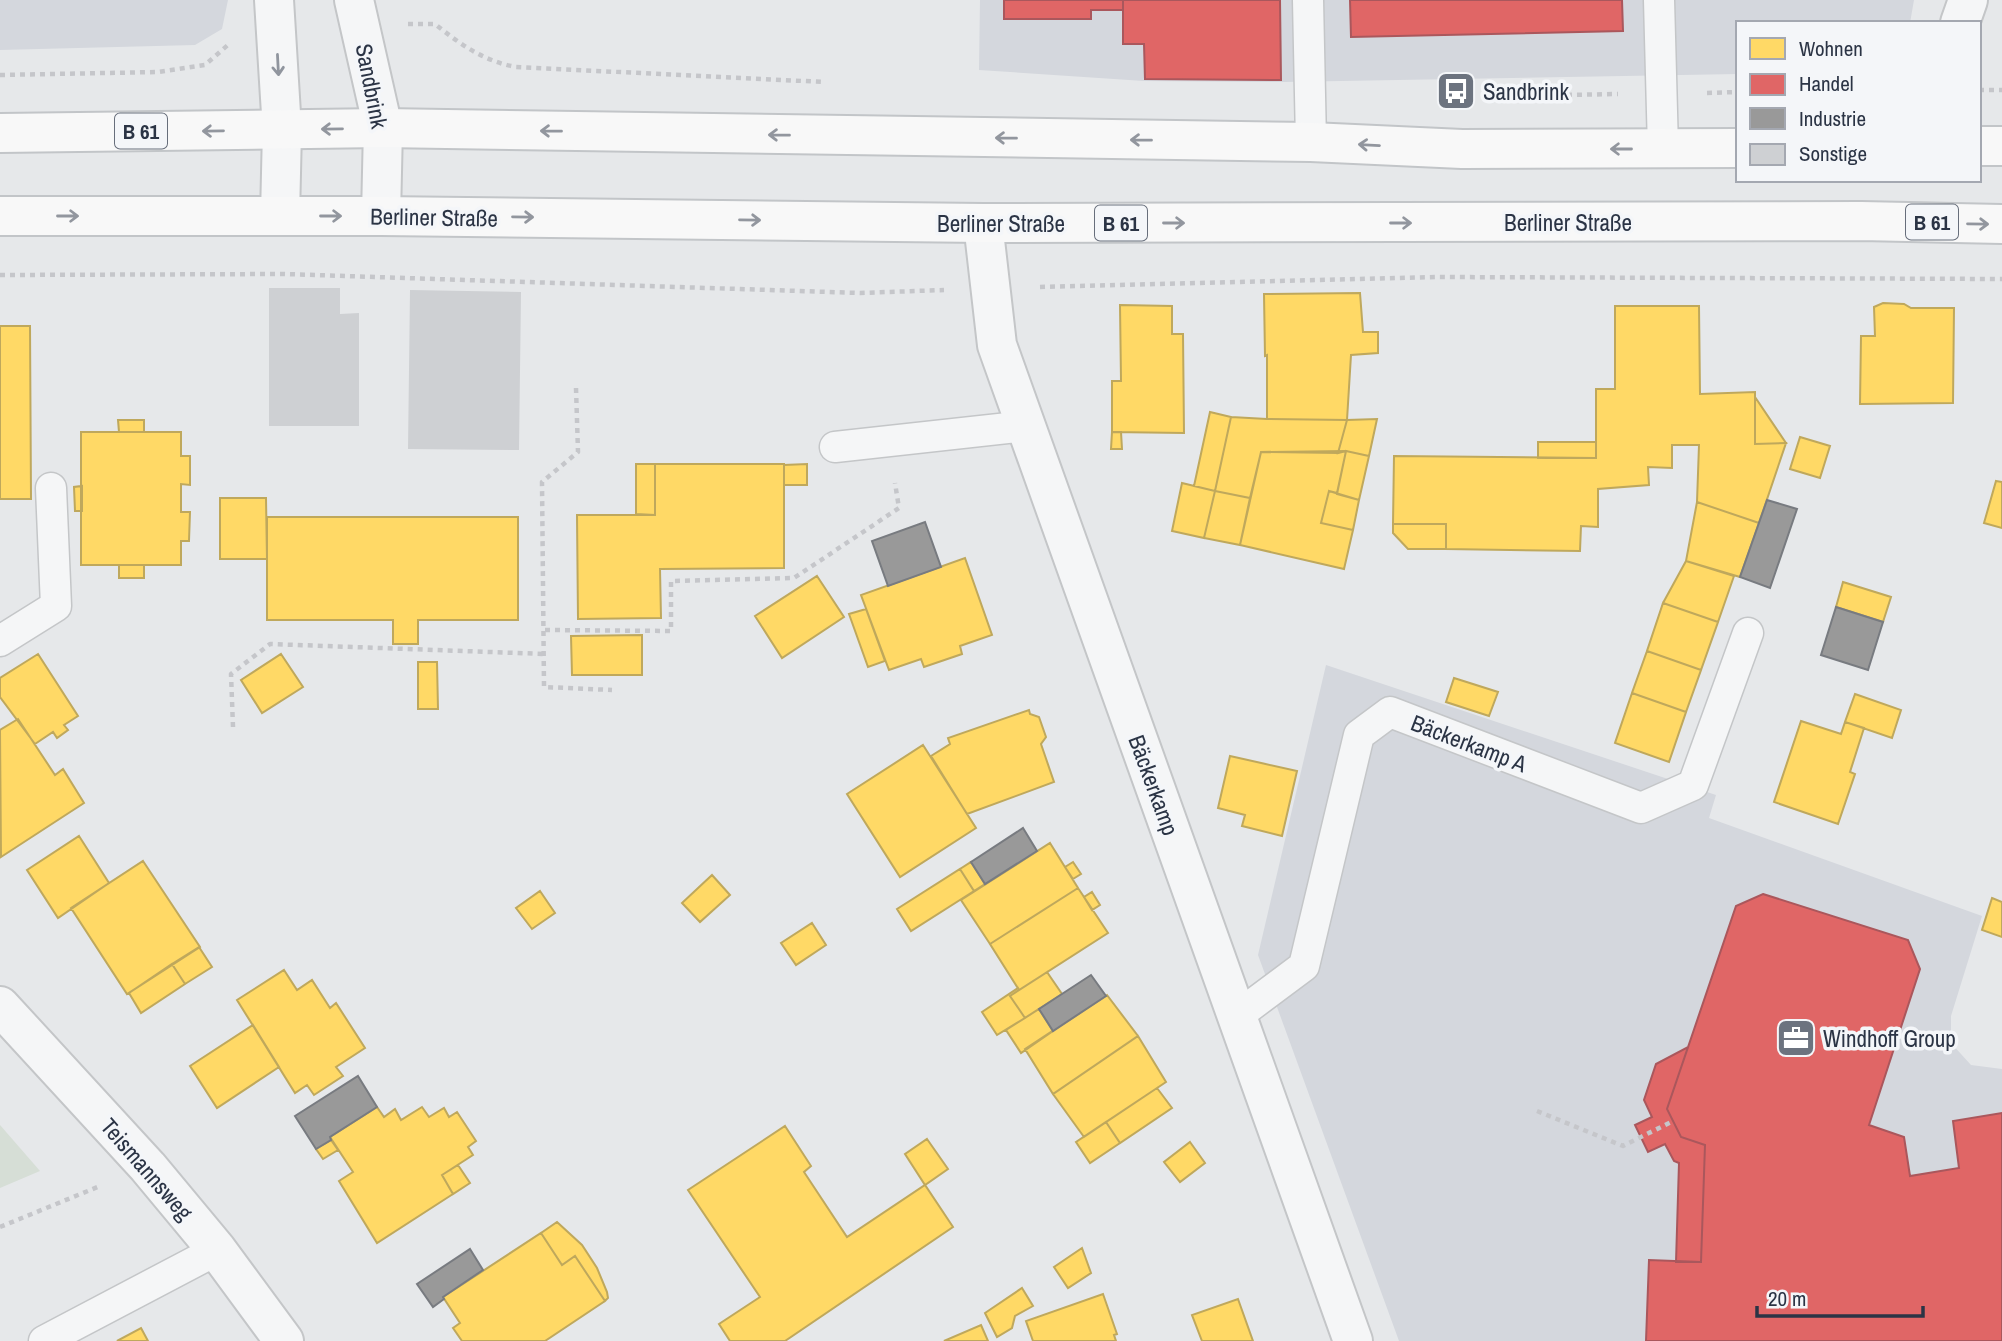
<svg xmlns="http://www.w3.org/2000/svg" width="2002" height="1341" font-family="'Archivo Narrow',sans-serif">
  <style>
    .built { fill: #d4d7dd }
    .green { fill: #d6ded6 }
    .homes { fill: #ffd966; stroke: #bfa85c; stroke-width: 2 }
    .shops { fill: #e06666; stroke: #aa575c; stroke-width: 2 }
    .industry { fill: #999; stroke: #787b80; stroke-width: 2 }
    .building { fill: #ced0d3 }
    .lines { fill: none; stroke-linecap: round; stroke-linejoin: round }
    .service-casing { stroke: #c4c6c8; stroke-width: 33 }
    .minor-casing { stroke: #c4c6c8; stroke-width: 42 }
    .primary-casing { stroke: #c2c5c8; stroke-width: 42 }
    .path { stroke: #c5c6ca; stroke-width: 4.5; stroke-dasharray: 5 5; stroke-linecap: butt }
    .service { stroke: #f5f6f7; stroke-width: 30 }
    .minor { stroke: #f5f6f7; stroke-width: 38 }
    .primary { stroke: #f8f8f8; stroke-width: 38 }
    .oneway { stroke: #90959e }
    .oneway2 { stroke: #92969e }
    .labels { text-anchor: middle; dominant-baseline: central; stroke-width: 7; stroke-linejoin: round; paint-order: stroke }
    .shield { fill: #f4f6f9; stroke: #676e7b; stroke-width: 2 }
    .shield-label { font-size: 21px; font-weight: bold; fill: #2b3445 }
    .street-label { font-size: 23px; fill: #2b3445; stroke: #f4f6f9 }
    .poi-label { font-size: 23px; fill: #2b3445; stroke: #f4f6f9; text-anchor: start }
  </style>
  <rect width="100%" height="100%" fill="#e6e8ea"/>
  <path class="built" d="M0,0H228L222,29L195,45L0,50Z
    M980,0H1914L1910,23H1738V74L1284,82L1144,81L979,70Z
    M1326,665L1716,795L1709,818L1982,916L1951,1016V1043L1971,1065L2002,1069V1341H1399L1258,955Z"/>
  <path class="green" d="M0,1125L40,1171L0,1188Z"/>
  <path class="homes" d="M1360,293L1363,332H1378V353L1351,355L1347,420L1267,419V355L1265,356L1264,294Z
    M1883,303L1904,304L1911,308H1954L1953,403L1860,404L1861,336H1875L1874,307Z
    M1120,305L1172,306V334H1183L1184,433L1112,432V381H1121Z
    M1615,306H1699L1700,394L1755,392V444L1786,443L1759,523L1697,502L1699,445H1672V468L1648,467L1649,485L1598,489V527L1581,526L1580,551L1446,549V524H1393L1394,456L1596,458V389H1615Z
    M0,326H30L31,499H0Z
    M1755,397L1786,443L1755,444Z
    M1210,412L1231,417L1215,491L1194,486Z
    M1231,417L1267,419L1347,420L1338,453L1261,452L1250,498L1215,491Z
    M1377,419L1369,456L1346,451L1338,453L1347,420Z
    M118,420H144V432H119Z
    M81,432H181V456H190V485L181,484V512H190L189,541H181V565H81Z
    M1112,432H1121L1122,449H1111Z
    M1800,437L1830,446L1820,478L1790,469Z
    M1538,442H1596V458H1538Z
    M1346,451L1369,456L1359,500L1337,494Z
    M1346,451L1337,493L1329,491L1321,523L1353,530L1344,569L1240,545L1261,452Z
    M636,464H655V515L636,514Z
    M655,464H784V568L660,569L661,618L578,619L577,515H655Z
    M807,464V485H784V465Z
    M1996,481L2002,482V528L1984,523Z
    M1182,483L1215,491L1204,538L1172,531Z
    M82,486V511H75L74,487Z
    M1215,491L1250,498L1240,545L1204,538Z
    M1329,491L1359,500L1353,530L1321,523Z
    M220,498H266L267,559H220Z
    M1697,502L1759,523L1740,577L1686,561Z
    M267,517H518V620H418V644H393V620H267Z
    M1393,524H1446V549H1408L1393,533Z
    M965,558L992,635L960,646L962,654L924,667L921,659L889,670L861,595Z
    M1686,561L1734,576L1718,622L1663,603Z
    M119,565H144V578H119Z
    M817,576L844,617L782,658L755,616Z
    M1843,582L1891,597L1883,622L1836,607Z
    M1663,603L1718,622L1701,670L1647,651Z
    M866,609L885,661L868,667L849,614Z
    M642,635V675H572L571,636Z
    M1647,651L1701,670L1686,712L1632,693Z
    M38,654L78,716L64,725L68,730L57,738L53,732L35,744L0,697V678Z
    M281,654L303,687L262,713L241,680Z
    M418,662H437L438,709H418Z
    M1454,678L1498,692L1489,716L1446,702Z
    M1632,693L1686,712L1669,762L1615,743Z
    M1855,694L1901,710L1892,738L1845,722Z
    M1029,710L1030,714L1039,717L1046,737L1041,744L1054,782L967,814L931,756L950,744L948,738Z
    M18,719L55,775L63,769L84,803L1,857L0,730Z
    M1801,721L1841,734L1845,722L1864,728L1850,772L1855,774L1838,824L1774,802Z
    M923,745L976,828L900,877L847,794Z
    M1230,756L1297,771L1282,836L1242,826L1245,815L1218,808Z
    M79,836L109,883L58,918L27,870Z
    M1050,843L1078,888L990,944L961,900Z
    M143,861L200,947L127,994L71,908Z
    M971,862L985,884L974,891L960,869Z
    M1073,862L1081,874L1073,879L1065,867Z
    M960,869L974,891L911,931L897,909Z
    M712,875L730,895L700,922L682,903Z
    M1078,888L1108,933L1019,990L990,944Z
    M540,891L555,913L532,929L516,908Z
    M1092,892L1100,905L1092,910L1084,897Z
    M1992,898L2002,902V937L1982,930Z
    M812,923L826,945L796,965L781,943Z
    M199,947L212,967L185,984L172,964Z
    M172,964L185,984L141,1013L129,993Z
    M284,970L297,990L312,980L330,1008L336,1003L365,1048L336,1067L343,1076L314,1095L307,1085L295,1093L237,1000Z
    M1047,972L1062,994L1025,1018L1010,996Z
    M1018,988L1019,990L1010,996L1025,1018L997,1035L982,1012Z
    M1107,995L1138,1036L1053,1094L1025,1049Z
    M1039,1009L1053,1031L1021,1053L1006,1030Z
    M253,1025L279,1067L217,1108L190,1066Z
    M1138,1036L1166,1082L1084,1137L1053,1094Z
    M1157,1088L1172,1108L1120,1143L1106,1122Z
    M377,1107L384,1117L395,1109L401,1120L422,1107L429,1117L444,1108L449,1117L457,1112L476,1141L468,1147L473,1155L442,1175L453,1194L377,1243L339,1181L353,1172L330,1137Z
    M1106,1122L1120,1143L1090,1163L1076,1142Z
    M785,1126L811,1166L804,1172L847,1237L925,1185L953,1227L785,1341H730L719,1324L760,1297L688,1190Z
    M927,1139L948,1169L925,1185L905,1154Z
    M331,1140L338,1150L323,1159L316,1149Z
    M1190,1142L1205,1163L1180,1182L1164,1162Z
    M458,1165L470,1183L453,1194L442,1175Z
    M557,1222L582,1245L597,1268L607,1292L608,1298L605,1301L575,1256L562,1265L541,1233Z
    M541,1233L562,1265L575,1256L605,1301L545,1341H462L453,1328L460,1323L443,1297Z
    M1082,1248L1091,1273L1068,1288L1054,1267Z
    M1022,1288L1033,1306L1015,1316L1012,1328L997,1337L985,1313Z
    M1103,1294L1117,1334L1114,1335L1116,1341H1033L1026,1321Z
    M1238,1299L1253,1341H1202L1192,1315Z
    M981,1325L988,1341H944Z
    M141,1328L148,1341H117Z"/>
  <path class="shops" d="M1004,0H1123V10H1091V19H1004Z
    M1123,0H1280L1281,80L1145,79L1144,44H1123Z
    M1350,0H1622L1623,31L1351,37Z
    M1763,894L1908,940L1920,969L1869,1125L1904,1137L1910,1176L1959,1168L1953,1121L2002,1113V1341H1646L1649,1260L1701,1262L1705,1145L1681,1137L1667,1109L1736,906Z
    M1688,1047L1667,1109L1681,1137L1705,1145L1701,1262H1676L1679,1163L1674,1161L1665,1144L1648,1152L1635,1125L1652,1117L1644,1100L1656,1064Z"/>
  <path class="industry" d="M1767,500L1797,509L1770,588L1740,577Z
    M925,522L941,567L888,586L872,541Z
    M1836,607L1883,622L1868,670L1821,655Z
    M1023,828L1037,851L985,884L971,862Z
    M1091,975L1106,996L1053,1031L1039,1009Z
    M358,1076L377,1107L330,1137L331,1140L316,1149L295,1116Z
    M470,1249L483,1270L443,1297L444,1299L433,1307L417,1284Z"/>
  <path class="building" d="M269,288H340V314L359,313V426H269Z
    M410,290L521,292L519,450L408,449Z"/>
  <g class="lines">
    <g class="service-casing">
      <path id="service" d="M1308,0L1311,142
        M1659,0L1663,149
        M835,447L1026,426
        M0,641L56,606L51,488
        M1237,1016L1304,966L1359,735L1390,712L1641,808L1693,785L1748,633
        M44,1341L217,1250"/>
    </g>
    <g class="minor-casing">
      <path id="minor" d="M274,0L282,130L280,216
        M354,0L383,128L381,216
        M1960,23L1968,0
        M983,223L997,345L1353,1341
        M0,1006L148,1167L217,1250L284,1341"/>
    </g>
    <g class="primary-casing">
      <path id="primary" d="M0,133L383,128L1311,142L1462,149L1738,148
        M1979,146H2002
        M0,216H381L983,223L1861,221L2002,224"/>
    </g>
    <path class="path" d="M408,24H435C460,44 483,61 516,67L824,82
      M0,75L158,72L205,65L229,44
      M1979,90H2002
      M1707,93L1738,92
      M1507,96L1618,94
      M0,275L284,274L860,293L944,290
      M1040,287L1436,277L2002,279
      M576,388L578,452L542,482L544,687L612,690
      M545,630L671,631V581L794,578L899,508L895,483
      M233,727L231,674L270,644L545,654
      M1537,1111L1623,1146L1673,1121
      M0,1227L100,1186"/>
    <use href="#service" class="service"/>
    <use href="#minor" class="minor"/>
    <use href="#primary" class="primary"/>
  </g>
  <defs><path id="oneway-shaft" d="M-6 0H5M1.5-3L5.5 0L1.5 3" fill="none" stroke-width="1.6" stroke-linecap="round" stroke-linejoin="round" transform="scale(1.75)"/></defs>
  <use class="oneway" href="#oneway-shaft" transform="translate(278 65) rotate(87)"/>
  <g class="oneway2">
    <use href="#oneway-shaft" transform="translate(332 129) rotate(179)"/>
    <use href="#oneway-shaft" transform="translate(213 131) rotate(179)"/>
    <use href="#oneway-shaft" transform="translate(551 131) rotate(-179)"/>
    <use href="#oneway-shaft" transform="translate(779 135) rotate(-179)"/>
    <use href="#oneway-shaft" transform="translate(1006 138) rotate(-179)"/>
    <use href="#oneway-shaft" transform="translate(1141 140) rotate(-179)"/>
    <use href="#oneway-shaft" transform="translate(1369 145) rotate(-177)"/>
    <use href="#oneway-shaft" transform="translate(1621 149) rotate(180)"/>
    <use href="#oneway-shaft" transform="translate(68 216)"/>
    <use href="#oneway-shaft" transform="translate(331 216)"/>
    <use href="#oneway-shaft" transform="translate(523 217) rotate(1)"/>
    <use href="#oneway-shaft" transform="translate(750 220) rotate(1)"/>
    <use href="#oneway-shaft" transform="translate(1174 223)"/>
    <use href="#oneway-shaft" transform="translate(1401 223)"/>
    <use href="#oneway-shaft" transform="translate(1978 224) rotate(1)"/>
  </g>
  <defs>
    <g id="bus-square" transform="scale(2.0125)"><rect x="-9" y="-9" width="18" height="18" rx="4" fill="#6c737f" stroke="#f4f6f9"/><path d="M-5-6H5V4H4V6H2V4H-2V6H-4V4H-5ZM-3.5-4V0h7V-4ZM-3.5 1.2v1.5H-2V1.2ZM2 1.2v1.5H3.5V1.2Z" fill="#fff"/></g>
    <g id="office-square" transform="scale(2.0125)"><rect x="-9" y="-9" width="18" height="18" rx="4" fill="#6c737f" stroke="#f4f6f9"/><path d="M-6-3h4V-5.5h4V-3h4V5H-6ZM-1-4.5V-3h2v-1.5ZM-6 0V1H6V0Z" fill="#fff"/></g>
  </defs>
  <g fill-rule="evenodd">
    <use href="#bus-square" x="1456" y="91"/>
    <use href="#office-square" x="1796" y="1038"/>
  </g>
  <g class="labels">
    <g class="shield">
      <rect x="115" y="113.5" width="52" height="35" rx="5"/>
      <rect x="1906" y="204.5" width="52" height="35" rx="5"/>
      <rect x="1095" y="205.5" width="52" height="35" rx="5"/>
    </g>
    <g class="shield-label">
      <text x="141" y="131">B 61</text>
      <text x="1932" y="222">B 61</text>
      <text x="1121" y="223">B 61</text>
    </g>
    <g class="street-label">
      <text transform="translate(372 86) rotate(79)">Sandbrink</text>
      <text transform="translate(434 217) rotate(1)">Berliner Straße</text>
      <text x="1568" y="222">Berliner Straße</text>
      <text x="1001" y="223">Berliner Straße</text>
      <text transform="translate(1469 743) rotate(21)">Bäckerkamp A</text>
      <text transform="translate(1154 785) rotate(70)">Bäckerkamp</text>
      <text transform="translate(147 1169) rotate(49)">Teismannsweg</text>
    </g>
    <g class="poi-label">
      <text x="1483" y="91">Sandbrink</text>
      <text x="1823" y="1038">Windhoff Group</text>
    </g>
  </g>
  <rect x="1736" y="21" width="245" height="161" fill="#f4f6f9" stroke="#a4a8b1" stroke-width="2"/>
  <rect x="1750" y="38" width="35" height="21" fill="#ffd966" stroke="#a4a8b1" stroke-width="2"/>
  <text x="1799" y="56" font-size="21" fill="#2b3445">Wohnen</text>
  <rect x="1750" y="74" width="35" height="21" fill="#e06666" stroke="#a4a8b1" stroke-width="2"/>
  <text x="1799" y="91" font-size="21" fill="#2b3445">Handel</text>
  <rect x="1750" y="108" width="35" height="21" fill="#999999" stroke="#a4a8b1" stroke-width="2"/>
  <text x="1799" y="126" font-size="21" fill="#2b3445">Industrie</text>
  <rect x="1750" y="144" width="35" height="21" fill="#ced0d3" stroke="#a4a8b1" stroke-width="2"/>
  <text x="1799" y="161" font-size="21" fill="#2b3445">Sonstige</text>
  <path d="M1757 1306v10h166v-10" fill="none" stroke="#2b3445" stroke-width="3.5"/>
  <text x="1768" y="1306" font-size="21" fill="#2b3445" stroke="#f4f6f9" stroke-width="5" paint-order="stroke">20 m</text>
</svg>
